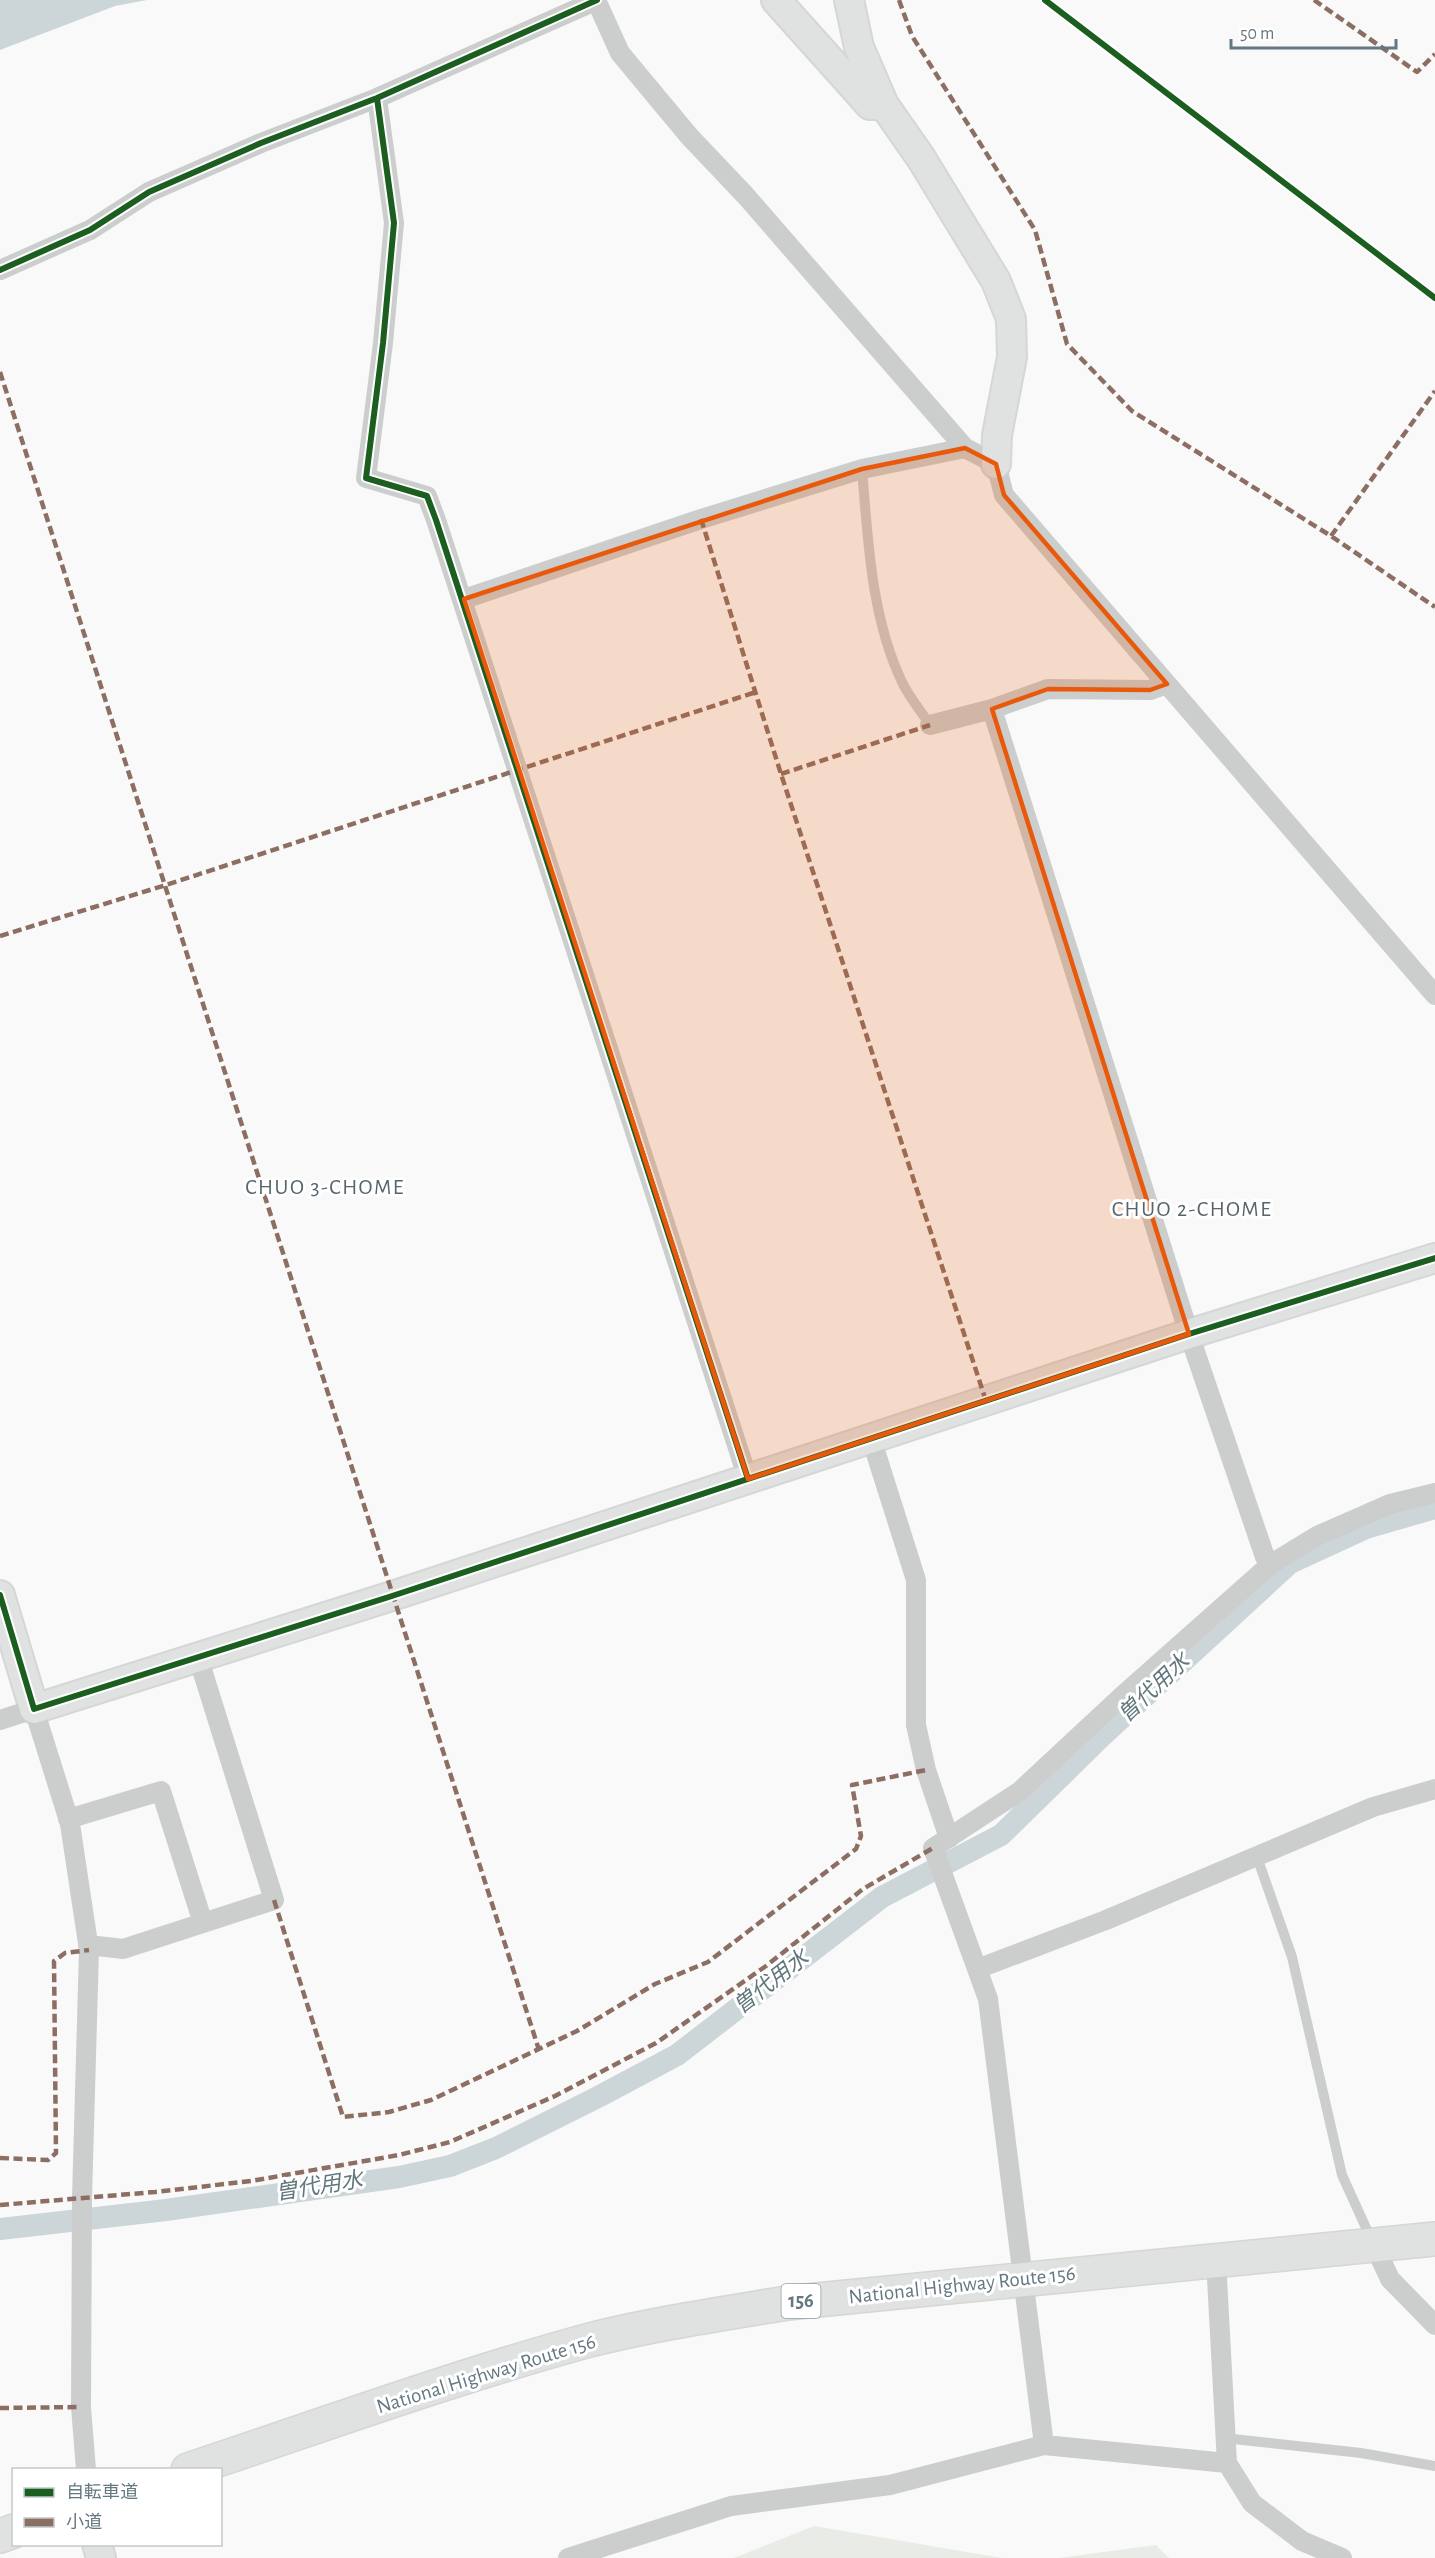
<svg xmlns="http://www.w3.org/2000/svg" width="1435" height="2558" font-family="'Alegreya Sans','Noto Sans JP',sans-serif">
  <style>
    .green { fill: #e8ebe6 }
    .water { fill: #ccd6d8 }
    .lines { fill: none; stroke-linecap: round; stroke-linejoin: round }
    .canal { stroke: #ccd6d8; stroke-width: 22 }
    .secondary-casing { stroke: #d5d6d6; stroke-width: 32 }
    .highway-casing { stroke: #d5d6d6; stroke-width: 36 }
    .lane { stroke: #cccece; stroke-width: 10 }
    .street { stroke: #cccece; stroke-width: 20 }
    .secondary { stroke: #e0e1e1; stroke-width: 28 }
    .highway { stroke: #e0e1e1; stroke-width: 33 }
    .quiet { stroke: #8d6e63; stroke-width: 4.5; stroke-dasharray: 9 4.5; stroke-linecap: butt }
    .cycleway-casing { stroke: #fff; stroke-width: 10 }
    .cycleway { stroke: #1b5e20; stroke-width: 6 }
    .marked { fill: #e8590c; fill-opacity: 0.2; stroke: #e8590c; stroke-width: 4.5; stroke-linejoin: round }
    .labels { text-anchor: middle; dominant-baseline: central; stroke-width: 6; stroke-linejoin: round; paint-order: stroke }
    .shield { fill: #fff; stroke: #93a0a8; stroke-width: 1.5 }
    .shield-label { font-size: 20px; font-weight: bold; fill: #657882 }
    .street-label { font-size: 21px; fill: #657882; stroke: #fff }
    .neighbourhood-label { font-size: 22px; letter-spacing: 1.5px; fill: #57666d; stroke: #fff }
    .water-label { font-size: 22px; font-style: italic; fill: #60777c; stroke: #fff }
  </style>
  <rect width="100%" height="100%" fill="#f9f9f9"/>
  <path class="green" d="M814,2526L1002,2558H734Z
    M1156,2545L1169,2558H1059Z"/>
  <path class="water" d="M0,0H147L115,6L0,50Z"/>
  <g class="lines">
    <path class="canal" d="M0,2229L166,2210L399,2177L450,2166L496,2148L598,2097L677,2055L882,1897L1001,1835L1101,1737L1290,1563L1366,1528L1435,1508"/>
    <g class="secondary-casing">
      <path id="secondary" d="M776,0L870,105H884
        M849,0L859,47L884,105L921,158L996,281L1011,319L1012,357L997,435L996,464
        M0,1595L34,1709L392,1596L1189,1334L1435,1258
        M97,2544L101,2558"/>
    </g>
    <g class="highway-casing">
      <path id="highway" d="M188,2470C320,2426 452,2378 586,2341C652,2324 721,2314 787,2303L1435,2239
        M0,2536L14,2531"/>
    </g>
    <path class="lane" d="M862,469C868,540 871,617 902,682C909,697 921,711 930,725
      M1257,1857L1292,1957L1342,2175L1372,2241
      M1224,2438L1361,2453L1435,2466"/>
    <path class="street" d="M596,0L620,53L689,136L745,195L965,448L996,464L1004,495L1435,995
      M377,98L394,223L383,343L366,478L427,496L436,520L748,1479
      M0,270L90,230L149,192L261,143L377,98L597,0
      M464,599L701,519L862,469L965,448
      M992,709L1189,1334L1265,1557L1271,1564L1317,1536L1390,1504L1435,1493
      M930,725L992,709L1048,689L1150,690L1167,684
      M871,1438L916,1580V1725L926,1770L949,1838
      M0,1720L34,1709L70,1824L89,1950L82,2198L81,2407L86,2470
      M68,1819L161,1791L203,1923
      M89,1945L123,1949L274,1900L198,1657
      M977,1969L1106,1920L1373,1807L1435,1789
      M1374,2245L1390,2279L1435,2325
      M1216,2260L1227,2463L1252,2503L1302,2541L1342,2558
      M1044,2445L988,1999L933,1848L1020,1791L1121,1697L1271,1564
      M568,2558L731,2506L890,2485L1044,2445L1227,2463"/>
    <use href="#secondary" class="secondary"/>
    <use href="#highway" class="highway"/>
    <path class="quiet" d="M899,0L912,36L1035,230L1067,344L1132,411L1331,536L1435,607
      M1314,0L1417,72L1435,54
      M0,372L539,2050
      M701,519L781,774L986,1401
      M1331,536L1435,391
      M781,774L930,725
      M0,936L166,885L756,692
      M274,1900L343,2117L389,2112L431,2100L577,2031L655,1984L708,1962L856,1849L861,1836L852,1785L926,1770
      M0,2158L48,2160L56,2153L54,1961L65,1953L89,1950
      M0,2205L155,2192L251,2181L399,2155L450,2142L555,2096L656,2043L766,1966L863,1889L933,1848
      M0,2408L81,2407"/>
    <g class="cycleway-casing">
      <path id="cycleway" d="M1045,0L1435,298
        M377,98L394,223L383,343L366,478L427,496L436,520L748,1479
        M0,270L90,230L149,192L261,143L377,98L597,0
        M0,1595L34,1709L392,1596L1189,1334L1435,1258"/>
    </g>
    <use href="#cycleway" class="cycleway"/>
  </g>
  <path class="marked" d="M965,448L996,464L1004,495L1167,684L1150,690L1048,689L992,709L1189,1334L748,1479L464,599L862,469Z"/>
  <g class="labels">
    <rect class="shield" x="781.5" y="2284" width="39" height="34" rx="4.5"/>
    <g class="shield-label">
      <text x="801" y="2301">156</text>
    </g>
    <g class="street-label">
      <text transform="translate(962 2285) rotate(-6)">National Highway Route 156</text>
      <text transform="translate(486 2374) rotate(-17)">National Highway Route 156</text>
    </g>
    <g class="neighbourhood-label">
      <text x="325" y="1187">CHUO 3-CHOME</text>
      <text x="1192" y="1209">CHUO 2-CHOME</text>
    </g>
    <g class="water-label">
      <text transform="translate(1154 1688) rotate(-43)">曽代用水</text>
      <text transform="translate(771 1982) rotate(-38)">曽代用水</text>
      <text transform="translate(319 2186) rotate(-9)">曽代用水</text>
    </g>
  </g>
  <rect x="12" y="2468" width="210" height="78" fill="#ffffff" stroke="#c1c9cd" stroke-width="1.5"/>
  <rect x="24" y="2488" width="30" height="9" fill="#1b5e20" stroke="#c1c9cd" stroke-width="1.5"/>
  <text x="66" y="2498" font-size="18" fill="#657882">自転車道</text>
  <rect x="24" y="2518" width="30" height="9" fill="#8d6e63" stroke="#c1c9cd" stroke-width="1.5"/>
  <text x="66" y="2528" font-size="18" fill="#657882">小道</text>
  <path d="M1231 39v9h165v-9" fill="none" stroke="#657882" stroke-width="3"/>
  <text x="1240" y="39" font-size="18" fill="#657882" stroke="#ffffff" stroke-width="4.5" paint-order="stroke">50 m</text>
</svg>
